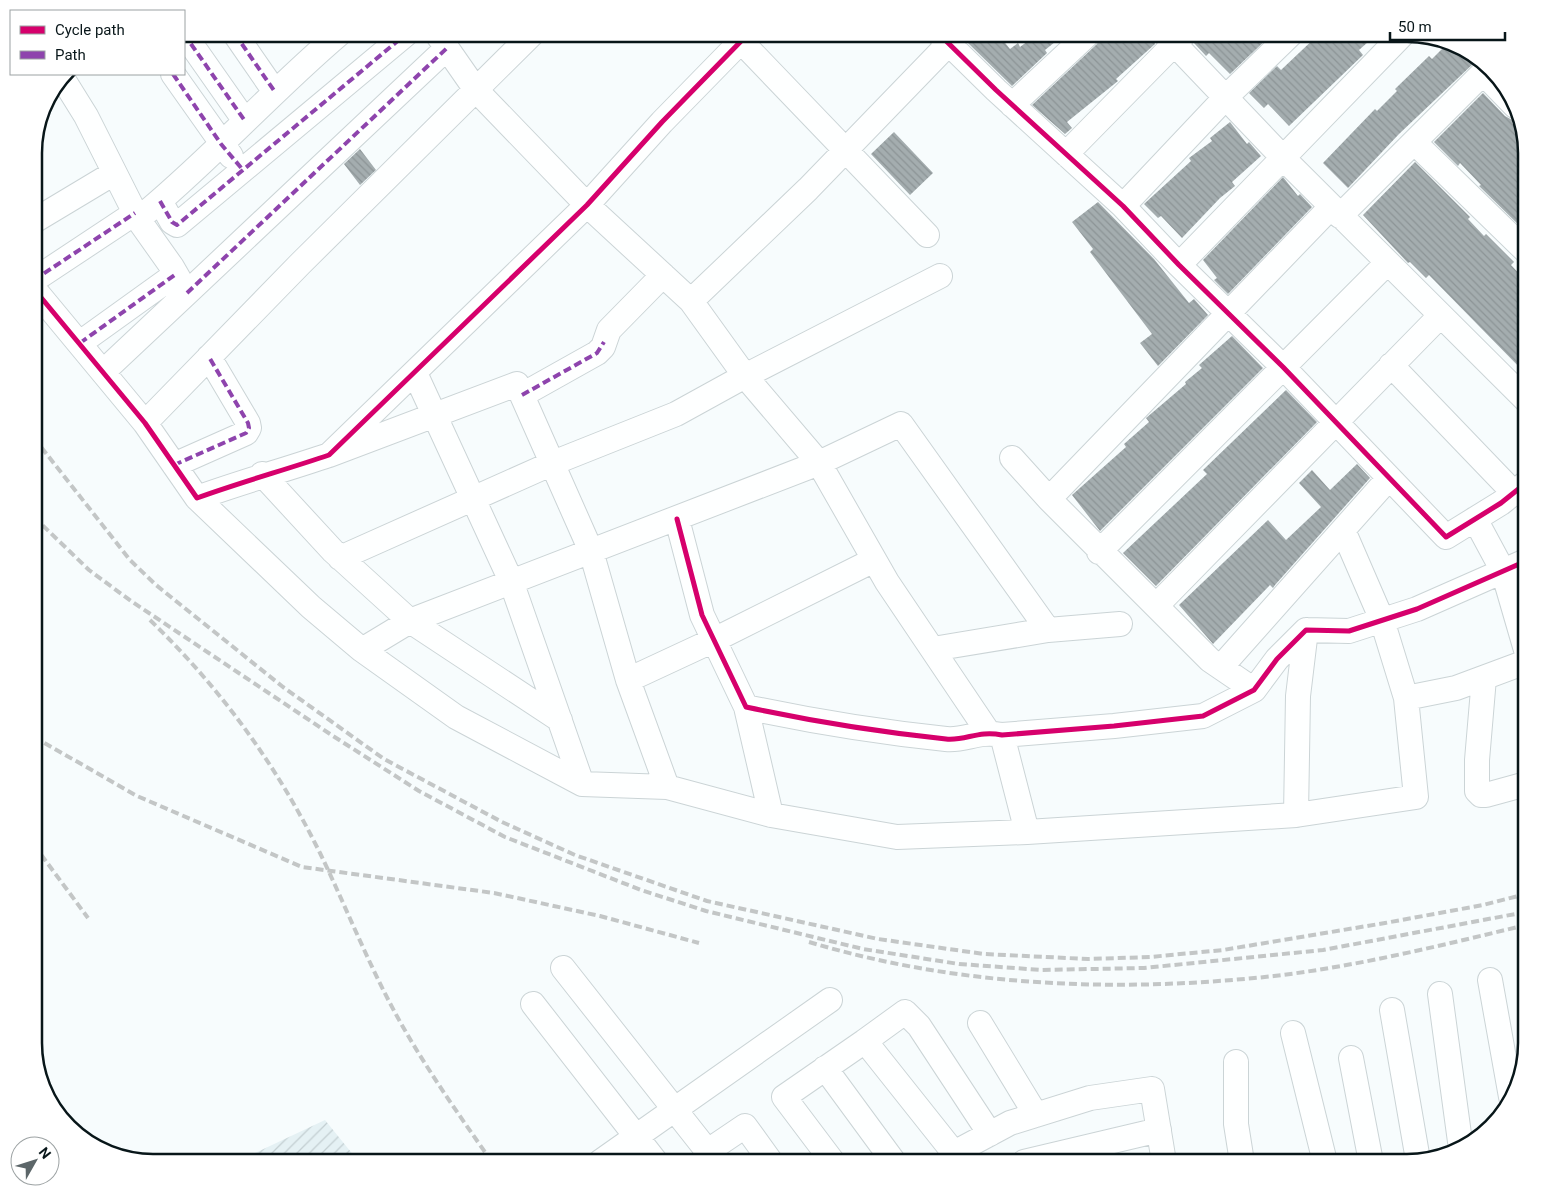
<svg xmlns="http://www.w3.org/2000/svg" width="1560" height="1196" font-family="Roboto,sans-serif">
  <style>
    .industrial { fill: url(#industrial-furrows) }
    .building { fill: url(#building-back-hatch) }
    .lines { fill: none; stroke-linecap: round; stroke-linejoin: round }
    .minor-casing { stroke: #cbd4d6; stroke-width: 26 }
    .minor { stroke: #feffff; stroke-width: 24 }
    .rail { stroke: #c3c6c6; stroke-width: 4; stroke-dasharray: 8 4; stroke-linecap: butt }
    .quiet { stroke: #8e44ad; stroke-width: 4; stroke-dasharray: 8 4; stroke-linecap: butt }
    .cycleway-casing { stroke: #fff; stroke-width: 8 }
    .cycleway { stroke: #d6006c; stroke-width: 5 }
    .rim { fill: none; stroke: #081619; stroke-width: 2.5 }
  </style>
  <defs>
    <pattern id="industrial-furrows" width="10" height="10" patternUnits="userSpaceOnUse" patternTransform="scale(1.25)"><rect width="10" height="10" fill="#e5f1f4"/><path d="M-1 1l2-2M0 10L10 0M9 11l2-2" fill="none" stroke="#c3ced1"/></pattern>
    <pattern id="building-back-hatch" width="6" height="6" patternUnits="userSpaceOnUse" patternTransform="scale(1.25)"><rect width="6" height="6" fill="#a4adaf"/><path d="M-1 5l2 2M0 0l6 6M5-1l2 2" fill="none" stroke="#8c9496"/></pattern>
  </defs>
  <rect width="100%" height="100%" fill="#f7fcfd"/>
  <path class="industrial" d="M41,1077L90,1143L80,1137L46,1096Z
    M325,1120L359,1162H236Z"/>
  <path class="building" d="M972,34H998L1010,49L1018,43L1020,47L1037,34H1065L1045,50L1047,53L1012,86L968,43Z
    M1101,34H1152L1155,44L1116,79L1118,81L1067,122L1072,128L1065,134L1032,105L1097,44Z
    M1197,34H1272L1230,74L1209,53L1206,56L1194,43Z
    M1319,34H1377L1359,50L1363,55L1289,126L1268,104L1264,108L1249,93L1277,66L1281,70Z
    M1449,42L1462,49L1475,62L1399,134L1348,188L1323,163L1375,109L1377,111L1397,91L1395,89L1429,56L1432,59Z
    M1483,93L1505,116L1514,121L1512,123L1522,133L1526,153V232L1479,186L1481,185L1460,163L1458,166L1434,142Z
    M1230,122L1247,144L1249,142L1261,156L1232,182L1235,186L1220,198L1182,238L1161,216L1158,218L1144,204L1191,161L1189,158L1212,141L1210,138Z
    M894,132L933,173L910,195L871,154Z
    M360,149L376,170L360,185L344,164Z
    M1415,162L1470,217L1468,219L1484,236L1486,234L1514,262L1511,265L1526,281V313L1521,318L1526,323V374L1429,275L1426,278L1410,262L1408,263L1363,215Z
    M1283,177L1298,196L1300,194L1312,207L1228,294L1214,280L1217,278L1203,260Z
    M1098,202L1154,259L1189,303L1194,299L1208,315L1158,366L1140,343L1152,334L1090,252L1093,249L1072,222Z
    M1232,336L1263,368L1100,531L1072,495L1126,447L1124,444L1149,422L1146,418L1186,384L1185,382L1202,368L1199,365Z
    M1286,390L1317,422L1156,586L1123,553L1207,474L1203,470Z
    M1357,464L1370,478L1275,585L1273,588L1270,585L1213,644L1179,605L1268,520L1286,540L1321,507L1299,483L1312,470L1330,490Z"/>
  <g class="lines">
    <g class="minor-casing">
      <path id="minor" d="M184,34L245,121
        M235,34L275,92
        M437,34L476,90L587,205L691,301L745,376L819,463L887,582L988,732
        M734,34L927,235
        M939,34L996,90L1123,206L1179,265L1283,367L1446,537L1501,503L1526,483
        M1165,34L1289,164L1526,400
        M1483,73L1515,106
        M173,74L231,156
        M63,79L86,116L138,219L172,267L187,293L104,371
        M1012,105L1088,34
        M1415,143L1526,251
        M1066,154L1184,34
        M160,201L172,222L177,225L406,34
        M1123,206L1226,97L1291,34
        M148,211C215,155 273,90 339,34
        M1340,216L1488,68
        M34,221L114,173
        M1179,265L1403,34
        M34,280L135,213
        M34,289L145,423L197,498C241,482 285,470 329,455L587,205L662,122L748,34
        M187,293L447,48
        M691,301L808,189L958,34
        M80,343L176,274
        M1391,365L1514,493
        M415,373L511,581L582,784
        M522,395L597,353L603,347L609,330L663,275
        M145,423L300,264L532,34
        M329,455L517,384L591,551L628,680L667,787L771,815L897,837L1027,832
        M1012,458L1049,499
        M174,465L246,433L249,428L248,423L209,357
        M262,474L333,551L410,621L819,463L901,424L1048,630
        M197,498L311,607L362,650
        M677,519L702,615L746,707C811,721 879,732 946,739C966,741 978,730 1002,735L1114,726L1203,716L1254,690L1277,659L1306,630L1349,631L1417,609L1526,561
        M1475,519L1503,571L1526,650
        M1099,552L1387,263
        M340,558L553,463L676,414L745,376L940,276
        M1156,606L1440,316
        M933,649L1048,630L1120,624
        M1221,667L1389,478
        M1484,678L1477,760V791L1481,795H1486L1526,784
        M628,680L714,640L874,560
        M1254,690L1210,660L1049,499L1331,207
        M1406,698L1456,688L1526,662
        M746,707L771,815
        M560,720L410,621L362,650L456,717L582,784L667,787
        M1002,735L1027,832L1296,815L1298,696L1306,630
        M1296,815L1416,797L1406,698L1382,620L1343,530
        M563,968L716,1162
        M1490,980L1511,1097
        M1440,994L1461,1149
        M533,1004L656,1162
        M1392,1010L1418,1160
        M980,1023L1036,1115
        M1293,1033L1325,1162
        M1351,1058L1371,1162
        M1236,1062V1124L1242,1162
        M825,1068L894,1162
        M708,1151L745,1126L771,1162
        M954,1153L865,1041L905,1012L919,1026L990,1134
        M600,1162L830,1000
        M833,1162L784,1097L865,1041
        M960,1162L954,1153L1010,1123L1090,1098L1152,1089L1164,1162
        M1024,1162L1159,1130"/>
    </g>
    <use href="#minor" class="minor"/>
    <path class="rail" d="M34,438L130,560L156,585L283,687L384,759L502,822L575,855L707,901L878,939L984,954L1088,959L1150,957L1223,950L1385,923L1483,905L1526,894
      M34,517L89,570L131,601L333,736L419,791L505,837L641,890L706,911L863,949L959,964L1042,970L1144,968L1323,950L1526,912
      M150,620C221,689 276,764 320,853C348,911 371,971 403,1027C430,1074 461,1118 492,1162
      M34,737L137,796L302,867L494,893L600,916L699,943
      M34,845L88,918
      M809,942C959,987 1118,993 1274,976C1359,966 1443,945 1526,925"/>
    <path class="quiet" d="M184,34L245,121
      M235,34L275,92
      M173,74L221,144L243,170
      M160,201L172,222L177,225L406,34
      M34,280L135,213
      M187,293L447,48
      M80,343L176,274
      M522,395L597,353L604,342
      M174,465L246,433L249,428L248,423L209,357"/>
    <g class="cycleway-casing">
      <path id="cycleway" d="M939,34L996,90L1123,206L1179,265L1283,367L1446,537L1501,503L1526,483
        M34,289L145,423L197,498C241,482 285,470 329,455L587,205L662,122L748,34
        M677,519L702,615L746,707C811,721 879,732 946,739C966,741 978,730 1002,735L1114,726L1203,716L1254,690L1277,659L1306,630L1349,631L1417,609L1526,561"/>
    </g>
    <use href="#cycleway" class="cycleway"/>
  </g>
  <path d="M0 0H1560V1196H0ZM153 42H1407A111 111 0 0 1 1518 153V1043A111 111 0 0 1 1407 1154H153A111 111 0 0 1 42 1043V153A111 111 0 0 1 153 42Z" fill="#fff" fill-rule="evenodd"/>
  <path class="rim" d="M153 42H1407A111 111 0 0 1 1518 153V1043A111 111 0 0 1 1407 1154H153A111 111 0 0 1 42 1043V153A111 111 0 0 1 153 42Z"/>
  <rect x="10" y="10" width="175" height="65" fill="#ffffff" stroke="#9ca2a3"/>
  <rect x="20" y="26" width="25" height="8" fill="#d6006c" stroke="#9ca2a3"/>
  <text x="55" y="35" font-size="15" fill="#081619">Cycle path</text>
  <rect x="20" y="51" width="25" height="8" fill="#8e44ad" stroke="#9ca2a3"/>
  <text x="55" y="60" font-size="15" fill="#081619">Path</text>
  <g transform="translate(35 1161) rotate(51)"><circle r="24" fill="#ffffff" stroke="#9ca2a3"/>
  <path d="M0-4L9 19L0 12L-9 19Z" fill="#5c6669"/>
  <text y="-8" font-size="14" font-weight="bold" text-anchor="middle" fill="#081619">N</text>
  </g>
  <path d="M1390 32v8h115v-8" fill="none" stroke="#081619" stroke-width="2.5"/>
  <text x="1398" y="32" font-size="15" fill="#081619" stroke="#ffffff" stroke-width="4" paint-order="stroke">50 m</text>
</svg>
